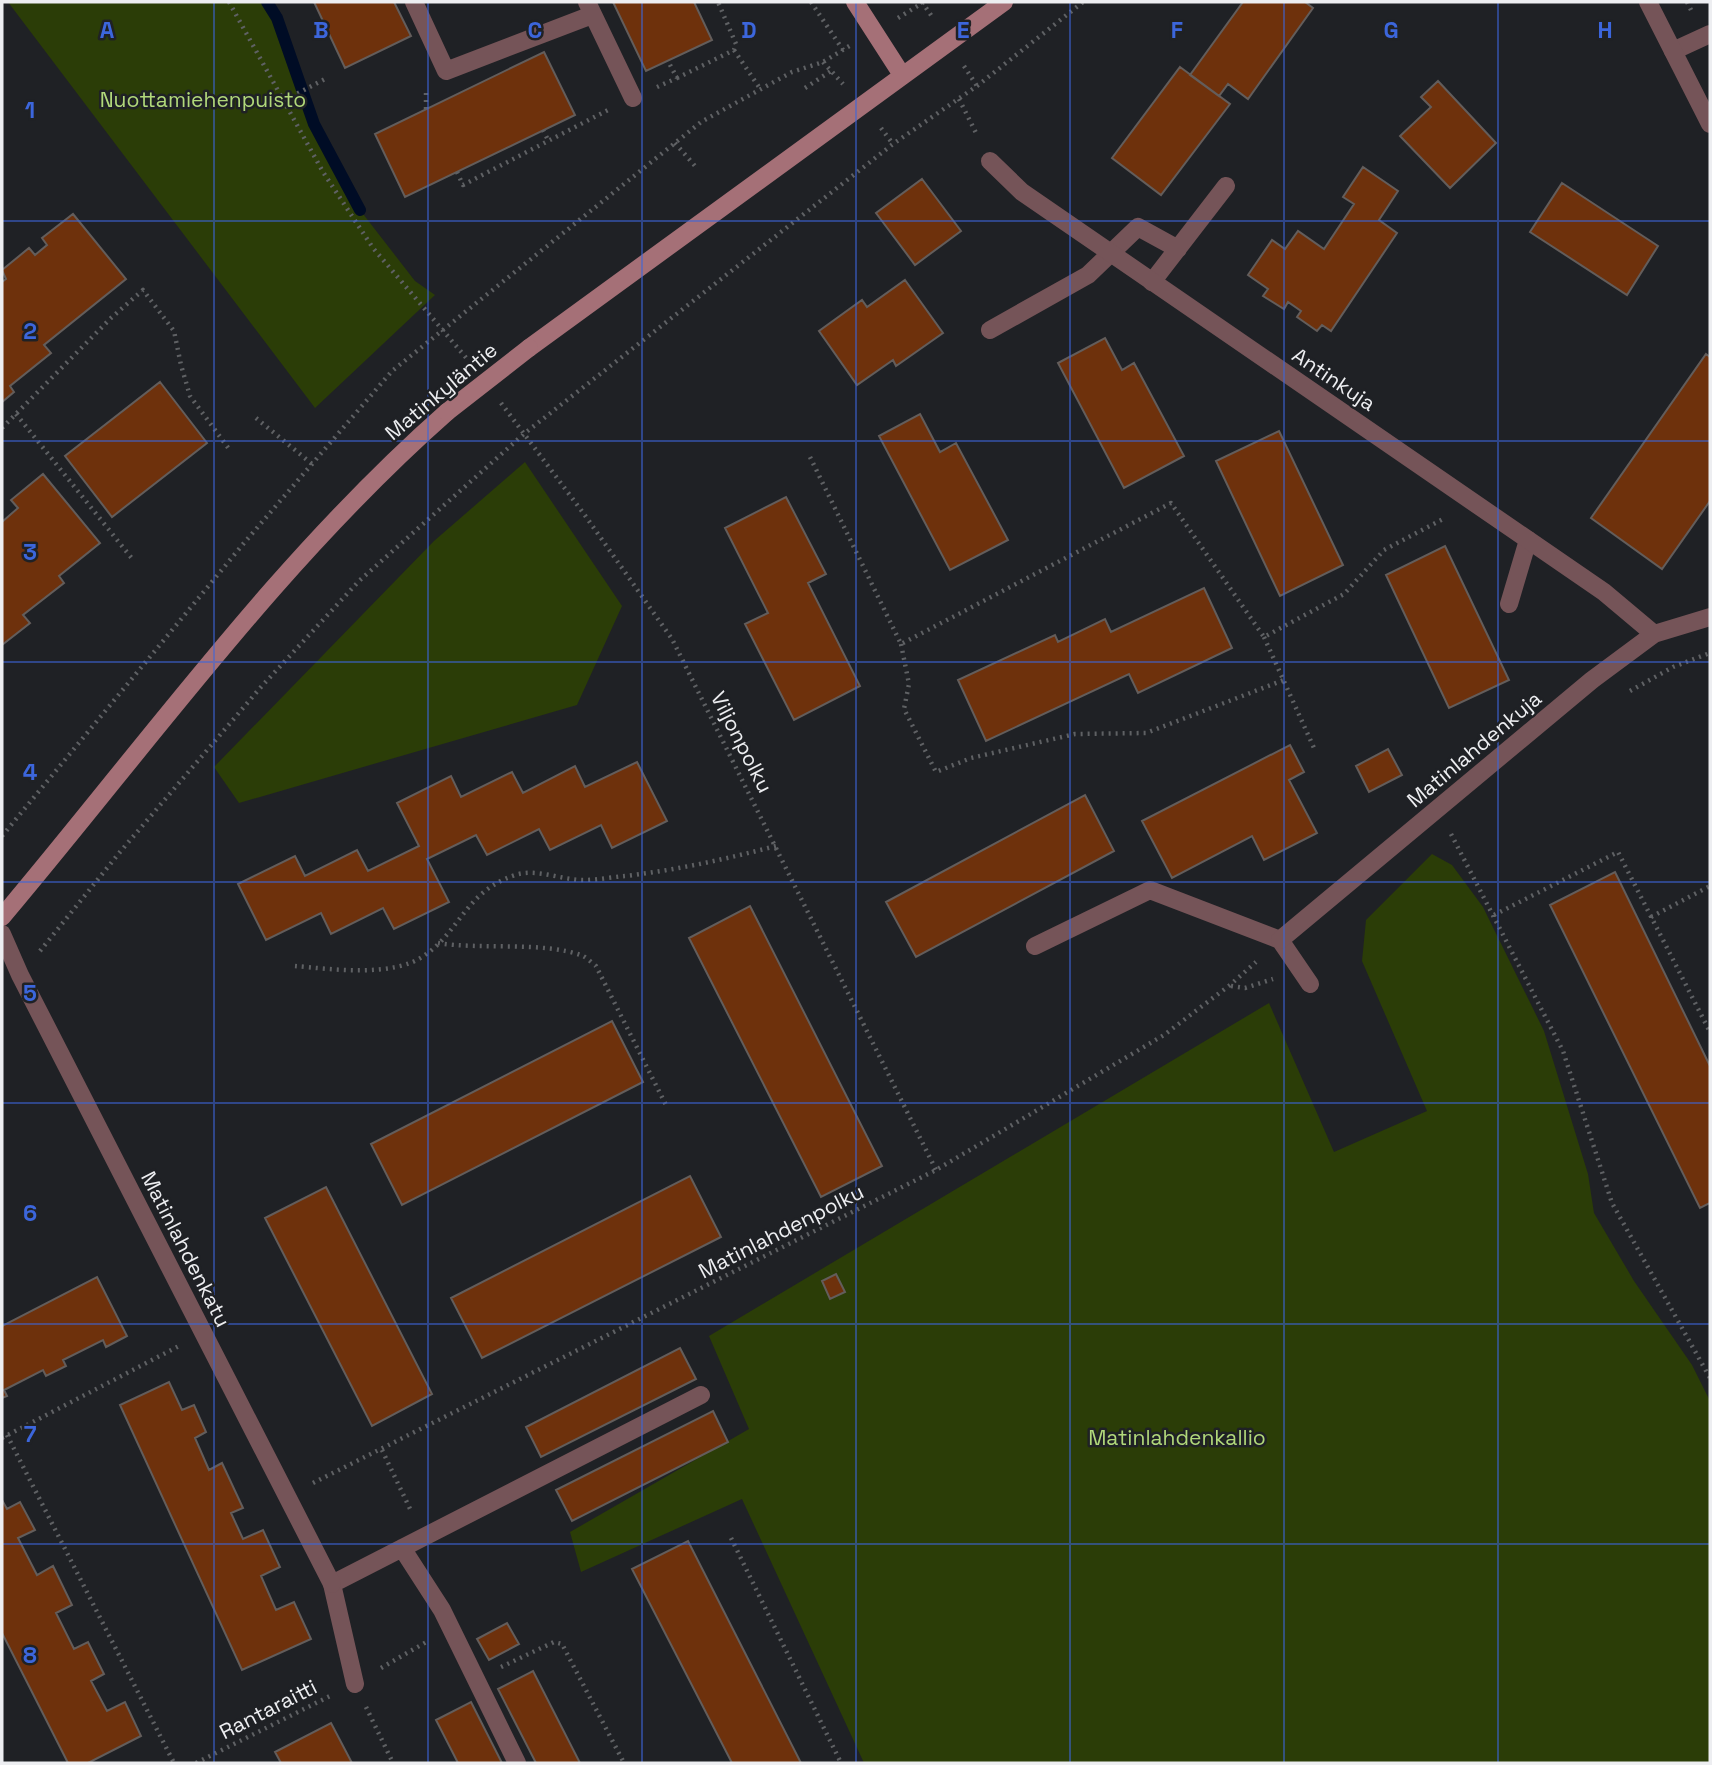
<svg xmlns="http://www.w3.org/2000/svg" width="1712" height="1765" font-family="'Space Grotesk',sans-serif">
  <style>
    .green { fill: #2b3d07 }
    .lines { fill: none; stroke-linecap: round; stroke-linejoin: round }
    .stream { stroke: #000c25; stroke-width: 12 }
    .building { fill: #6e310c; stroke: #635d5b; stroke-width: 2 }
    .path { stroke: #5f6164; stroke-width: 4.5; stroke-dasharray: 2 5; stroke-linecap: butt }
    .lane { stroke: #755458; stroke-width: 18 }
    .street { stroke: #755458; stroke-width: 18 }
    .secondary { stroke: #a57077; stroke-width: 18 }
    .secondary-bridge { stroke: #a57077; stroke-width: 18 }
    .grid { fill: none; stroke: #3c66dc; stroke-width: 2; stroke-opacity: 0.55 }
    .labels { text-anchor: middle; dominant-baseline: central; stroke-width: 5; stroke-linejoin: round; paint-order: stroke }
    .park-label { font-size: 21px; fill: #b1d87a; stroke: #1f2125 }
    .street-label { font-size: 21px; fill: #edeef1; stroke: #1f2125 }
    .grid-label { font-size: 23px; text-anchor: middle; font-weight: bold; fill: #3c66dc; stroke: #1f2125; stroke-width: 5; stroke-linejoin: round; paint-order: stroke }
  </style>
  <rect width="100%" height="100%" fill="#1f2125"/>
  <path class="green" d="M8,2H271L314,124L360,210L415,281L435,295L315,408Z
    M525,462L622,606L577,705L239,803L214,767L434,541Z
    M1432,854L1452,865L1483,907L1544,1031L1588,1174L1594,1213L1634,1281L1692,1365L1710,1401V1763H864L742,1499L581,1572L570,1532L749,1429L709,1336L1269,1003L1334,1152L1427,1111L1362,961L1366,920Z"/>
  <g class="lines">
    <path class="stream" d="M267,2L277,18L314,124L360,210"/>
  </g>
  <path class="building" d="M314,2H394L411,36L345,68Z
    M613,2H694L712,40L646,71Z
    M1243,2H1305L1313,8L1248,99L1228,84L1219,96L1190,75Z
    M544,52L575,115L405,197L375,134Z
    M1180,67L1230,104L1161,195L1112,158Z
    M1438,81L1496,143L1450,188L1400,136L1431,107L1421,97Z
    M1363,167L1398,191L1379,220L1397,233L1331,331L1322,325L1317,331L1297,317L1301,311L1288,302L1284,309L1263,296L1268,289L1248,275L1272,240L1285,249L1298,231L1324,249L1354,204L1343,197Z
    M922,179L961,231L915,265L876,213Z
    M1562,183L1658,246L1627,295L1530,232Z
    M73,214L126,279L44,345L51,353L10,386L14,392L2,402V282L6,279L2,270L29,248L35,255L47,245L42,238Z
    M905,280L943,333L896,366L893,360L857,385L819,331L862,300L867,307Z
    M1105,338L1122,370L1134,363L1184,456L1124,488L1058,363Z
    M1706,354L1710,357V501L1662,569L1591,518Z
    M160,382L207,443L112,517L65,456Z
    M920,414L940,452L956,443L1008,540L950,570L879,436Z
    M1279,431L1343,565L1280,596L1216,461Z
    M43,474L100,543L59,576L64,583L23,615L30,623L2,645V522L18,508L11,500Z
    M786,497L826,574L808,583L860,686L794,720L745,624L768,613L725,528Z
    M1445,546L1509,680L1449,708L1386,575Z
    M1204,588L1232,648L1138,693L1129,674L986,741L958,680L1055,635L1058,642L1105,619L1111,632Z
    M1290,745L1304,772L1289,780L1317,833L1264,860L1252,836L1172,878L1142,821Z
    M1388,749L1402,775L1369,792L1356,766Z
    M637,762L667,821L612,848L601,825L550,850L539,829L487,855L476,835L427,859L449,902L394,929L383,908L331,934L321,913L266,940L238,884L295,856L305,876L357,850L368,871L419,846L397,803L451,776L461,797L512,772L523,793L575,766L585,787Z
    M1085,795L1114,851L916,957L886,902Z
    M1615,872L1710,1066V1203L1700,1208L1550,905Z
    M750,906L882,1166L821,1197L689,938Z
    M612,1021L643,1082L402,1205L371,1144Z
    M690,1176L721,1237L482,1358L451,1298Z
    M326,1187L432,1394L372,1426L265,1218Z
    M836,1274L845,1292L830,1299L822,1281Z
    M97,1277L127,1336L106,1347L103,1340L63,1360L66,1366L46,1376L43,1370L4,1390L7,1396L2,1398V1326Z
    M680,1348L696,1379L541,1457L526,1427Z
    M169,1382L182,1410L194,1405L206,1432L195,1438L209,1470L222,1463L243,1508L231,1513L243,1539L263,1530L280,1567L261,1576L276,1610L294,1602L311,1639L242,1670L120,1405Z
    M713,1411L728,1442L572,1521L556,1490Z
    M2,1500L7,1509L20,1502L35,1530L18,1538L37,1575L53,1566L72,1605L56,1613L74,1649L88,1642L104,1674L91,1681L107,1711L125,1702L141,1736L88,1763H68L2,1633Z
    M688,1541L801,1763H732L632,1569Z
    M507,1623L519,1644L489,1660L477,1639Z
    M533,1671L580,1763H536L498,1689Z
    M471,1702L502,1763H458L436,1720Z
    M331,1723L352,1763H281L275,1752Z"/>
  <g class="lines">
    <path class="path" d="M229,2L323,172L373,248L468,360
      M811,2L843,50
      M922,2L933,18
      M1687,2L1692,12
      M898,18L924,2
      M734,50L761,90
      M823,62L843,84
      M964,66L977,86
      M677,78L734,50L736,44L718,2
      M657,87L677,78L668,61
      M805,88L831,71
      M959,99L977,135
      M285,100L327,78
      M426,109V92
      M881,128L893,144
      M543,130L548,140
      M675,143L695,166
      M457,172L463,185L608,110
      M501,403L584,514L672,639L936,1170
      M16,414L134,561
      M256,418L312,464
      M2,428L111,318L143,290L174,331L181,365L190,396L229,449
      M810,457L901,644L1171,503L1264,637L1344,594L1384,550L1445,518
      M1264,637L1314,748
      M901,644L909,684L904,709L936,772L971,758L1075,734L1146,733L1284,680
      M1630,691L1673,667L1710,653
      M1451,834L1563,1051L1612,1203L1710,1378
      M2,836L244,543L392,371L701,122L792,72L823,62L851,45
      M1494,915L1618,852L1710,1032
      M1651,917L1710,886
      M438,943C480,950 546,941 583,956C587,958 592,963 596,966L666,1105
      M40,951L120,852L261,687L359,581L525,433L893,144L977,86L1083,2
      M295,966C331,969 394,978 425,955C461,930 465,892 515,875C536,868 562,880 583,880C597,880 612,877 625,876C677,870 726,859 776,846
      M1231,986L1245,988L1273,979
      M7,1435L174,1763
      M2,1438L179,1346
      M382,1450L412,1513
      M313,1483L936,1170L1164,1035L1230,985L1256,962
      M731,1538L841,1763
      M501,1667L554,1642L562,1644L624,1763
      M381,1668L428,1641
      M366,1707L393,1763
      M196,1763L330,1696"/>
    <path class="lane" d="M414,2L446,71L592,15
      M587,2L633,98
      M1673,51L1710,34
      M1152,282L1226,186
      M990,330L1088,275L1138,227L1178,249
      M1509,604L1528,540
      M1035,946L1150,890L1280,940L1310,984
      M402,1548L442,1610L517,1763
      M355,1684L332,1584L701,1395"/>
    <path class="street" d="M1648,2L1710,124
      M990,161L1022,192L1604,592L1654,634
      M2,934L20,975L332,1584
      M1280,940L1592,680L1654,634L1710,617"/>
    <path class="secondary" d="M855,2L902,75
      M529,348L1004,2
      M2,917C147,745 278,561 447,412"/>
    <path class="secondary-bridge" d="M447,412L529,348"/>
  </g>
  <path class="grid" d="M214,2V1763M428,2V1763M642,2V1763M856,2V1763M1070,2V1763M1284,2V1763M1498,2V1763M2,221H1710M2,441H1710M2,662H1710M2,882H1710M2,1103H1710M2,1324H1710M2,1544H1710"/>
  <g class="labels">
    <g class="park-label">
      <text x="203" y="99">Nuottamiehenpuisto</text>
      <text x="1177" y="1437">Matinlahdenkallio</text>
    </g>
    <g class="street-label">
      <text transform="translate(1334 379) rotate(34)">Antinkuja</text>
      <text transform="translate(441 391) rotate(-40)">Matinkyläntie</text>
      <text transform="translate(742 742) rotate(63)">Viljonpolku</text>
      <text transform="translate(1474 749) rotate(-40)">Matinlahdenkuja</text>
      <text transform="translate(781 1231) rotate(-27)">Matinlahdenpolku</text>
      <text transform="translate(186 1249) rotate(63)">Matinlahdenkatu</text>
      <text transform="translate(268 1709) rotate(-27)">Rantaraitti</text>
    </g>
  </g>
  <g class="grid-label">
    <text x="107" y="38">A</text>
    <text x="321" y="38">B</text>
    <text x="535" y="38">C</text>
    <text x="749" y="38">D</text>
    <text x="963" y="38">E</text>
    <text x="1177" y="38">F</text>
    <text x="1391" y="38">G</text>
    <text x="1605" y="38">H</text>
    <text x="30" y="118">1</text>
    <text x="30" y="339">2</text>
    <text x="30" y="560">3</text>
    <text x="30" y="780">4</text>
    <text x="30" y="1001">5</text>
    <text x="30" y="1221">6</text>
    <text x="30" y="1442">7</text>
    <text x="30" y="1663">8</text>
  </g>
  <rect width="1712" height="1765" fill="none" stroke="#edeef1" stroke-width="7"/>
</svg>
